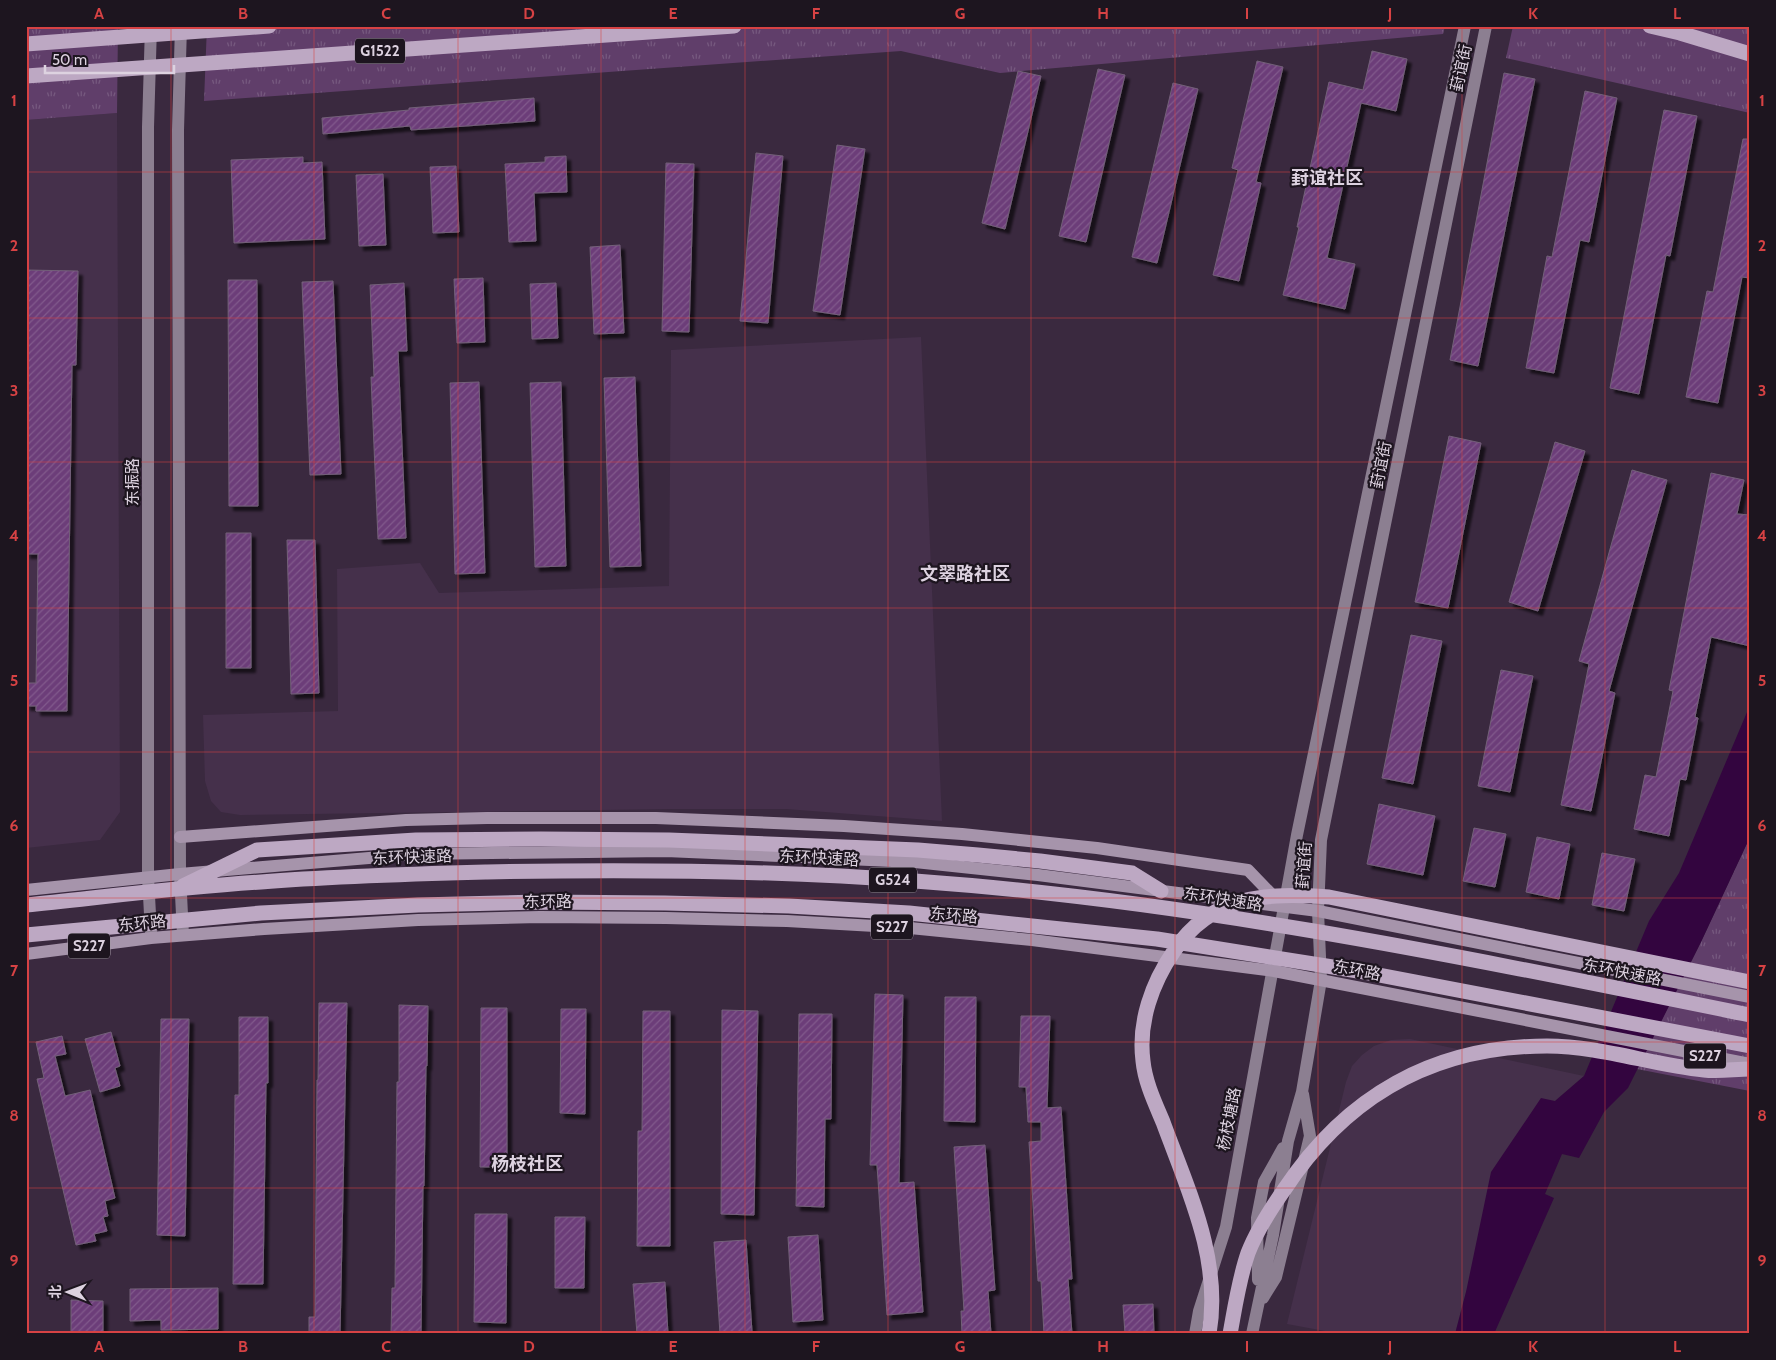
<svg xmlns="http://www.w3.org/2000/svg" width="1776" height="1360" font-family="Cabin,'Noto Sans SC',sans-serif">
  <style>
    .built { fill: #45304b }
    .grass { fill: url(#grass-tufts) }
    .water { fill: #33053f }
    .building { fill: url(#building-hatch); stroke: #736079; filter: url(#shadow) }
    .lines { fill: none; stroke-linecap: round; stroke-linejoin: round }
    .secondary { stroke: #8c7f91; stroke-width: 12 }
    .primary { stroke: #a694ab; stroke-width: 12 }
    .highway { stroke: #bda8c3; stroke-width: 15 }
    .grid { fill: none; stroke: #d74244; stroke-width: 1; stroke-opacity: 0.55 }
    .labels { text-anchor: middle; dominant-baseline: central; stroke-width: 4.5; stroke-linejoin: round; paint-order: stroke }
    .shield { fill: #1d151f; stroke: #a399a6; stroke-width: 1 }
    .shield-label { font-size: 15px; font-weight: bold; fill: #ddd2e0 }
    .street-label { font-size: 16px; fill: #ddd2e0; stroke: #1d151f }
    .neighbourhood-label { font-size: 18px; font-weight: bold; fill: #ddd2e0; stroke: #1d151f }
    .neatline { fill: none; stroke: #d74244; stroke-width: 2 }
    .grid-label { font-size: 16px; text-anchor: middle; font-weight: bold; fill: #d74244 }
  </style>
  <defs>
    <pattern id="grass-tufts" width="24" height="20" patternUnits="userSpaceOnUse" patternTransform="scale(1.25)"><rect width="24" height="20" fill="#603e6a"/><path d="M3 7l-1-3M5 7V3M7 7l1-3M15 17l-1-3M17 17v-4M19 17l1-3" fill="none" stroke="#76597f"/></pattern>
    <pattern id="building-hatch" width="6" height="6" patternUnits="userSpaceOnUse" patternTransform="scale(1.25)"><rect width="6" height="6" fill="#6c3e79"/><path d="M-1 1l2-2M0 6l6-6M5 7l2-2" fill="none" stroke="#81598c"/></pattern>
    <filter id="shadow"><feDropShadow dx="4.5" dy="4.5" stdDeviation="1" flood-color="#0009"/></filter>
  </defs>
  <rect width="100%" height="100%" fill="#3a293f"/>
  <path class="built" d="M117,113L120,812L100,840L26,848V120Z
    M921,337L942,821L786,809H673L240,815L221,812L211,801L205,781L203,715L338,711L337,569L420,563L439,593L669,586L671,350Z
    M1410,1039L1584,1076L1555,1101L1466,1292L1455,1334H1341L1287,1324L1346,1082L1352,1066L1362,1055L1374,1046L1391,1040Z"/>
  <path class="grass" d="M26,26H118L117,113L26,120Z
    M207,26H1445L1443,34L1000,73L901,51L204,101Z
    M1513,26H1750V113L1506,58Z
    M1750,837V1091L1637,1069L1701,942Z"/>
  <path class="water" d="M1750,705V837L1701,942L1628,1088L1604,1112L1579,1158L1562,1154L1545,1194L1554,1198L1494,1334H1455L1466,1292L1491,1172L1541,1098L1555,1101L1584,1076L1649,921L1679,873Z"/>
  <path class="building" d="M1372,51L1407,59L1396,111L1361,103L1327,258L1355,264L1345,309L1283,295L1299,227H1297L1329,82L1363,90Z
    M1257,61L1283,67L1256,182L1261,183L1239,281L1213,275L1238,170L1232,168Z
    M1098,69L1125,75L1086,242L1059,236Z
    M1018,71L1041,76L1005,229L982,223Z
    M1504,73L1535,79L1478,366L1450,360Z
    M1173,83L1198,89L1157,263L1132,257Z
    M1585,91L1617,98L1589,242L1580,240L1554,373L1526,368L1547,256L1552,257Z
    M534,98L535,121L411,130L410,126L323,134L322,118L409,110V108Z
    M1664,110L1697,116L1670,256L1666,255L1639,394L1610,388Z
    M1743,139H1750V278L1742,277L1718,403L1686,397L1707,291L1713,292Z
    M837,145L865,149L840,315L813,311Z
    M756,153L783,156L768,323L740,321Z
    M566,156L567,192L534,193L536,241L509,242L505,164L545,162V157Z
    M303,157V163L322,162L325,239L234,243L231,160Z
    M666,163L694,164L689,332L662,331Z
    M456,166L459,232L433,233L430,167Z
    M383,174L386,245L359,246L356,175Z
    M620,245L624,333L594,334L590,247Z
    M26,270L78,271L76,365H72L67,711H36V706H26V683H36L38,554H26Z
    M483,278L485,342L457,343L454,279Z
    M228,280H257L258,506H229Z
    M333,281L341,474L310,475L302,282Z
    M404,283L407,351H398L406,538L378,539L371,377H374L370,285Z
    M556,283L558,338L532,339L530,284Z
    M635,377L641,566L610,567L604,378Z
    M479,382L485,573L455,574L450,383Z
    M561,382L566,566L535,567L530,383Z
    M1449,436L1481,443L1448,608L1415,602Z
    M1555,442L1585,451L1538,611L1509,602Z
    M1632,470L1667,480L1609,691L1615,693L1591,811L1561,805L1589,664L1579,661Z
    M1711,473L1744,480L1737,514L1750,515V646L1711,637L1695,717L1698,718L1686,780L1680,779L1669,836L1634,829L1645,775L1656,777L1673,691L1669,690Z
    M226,533H251V668H226Z
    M287,540H315L319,693L291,694Z
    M1411,635L1442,641L1413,784L1382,778Z
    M1501,670L1533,676L1510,792L1478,786Z
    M1379,804L1435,816L1423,875L1367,864Z
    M1474,828L1506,834L1495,887L1463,881Z
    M1537,837L1570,844L1559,899L1526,892Z
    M1602,853L1635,859L1624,911L1592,905Z
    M875,994L903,995L899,1183L914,1182L923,1312L887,1315L877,1165H870Z
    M945,997H976L975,1122L944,1121Z
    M319,1003H347L340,1334H309V1317H315L317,1080H318Z
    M399,1005L428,1006L427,1066H426L424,1186H423L421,1334H391L392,1288H395L397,1082H399Z
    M481,1008H507V1167H480Z
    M561,1009H586L585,1114L560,1113Z
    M722,1010L758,1011L754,1215L721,1214Z
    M643,1011H670V1246H637L638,1131H642Z
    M799,1014H832L831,1119H825L824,1207L796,1206Z
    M1021,1016H1050L1047,1108L1061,1107L1072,1279H1068L1072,1334H1044L1041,1281H1038L1029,1142L1041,1141V1122H1028L1026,1087H1019Z
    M239,1017H268V1083H266L263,1284H233L235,1095H239Z
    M161,1019H189L185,1236L157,1235Z
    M111,1032L120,1066L115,1068L120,1086L100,1092L85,1039Z
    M62,1036L66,1054L55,1056L65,1096L90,1090L115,1198L105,1201L108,1216L103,1217L107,1231L94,1234L96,1241L76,1245L37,1079L44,1078L36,1042Z
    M985,1145L995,1290L988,1291L991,1334H962L961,1311H964L954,1147Z
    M475,1214H507L506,1323L474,1322Z
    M555,1217H585L584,1288H555Z
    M818,1235L823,1320L793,1322L788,1237Z
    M746,1240L752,1332L720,1334L714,1242Z
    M665,1282L668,1334H637L633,1284Z
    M218,1288V1329L161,1330V1320L130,1321V1289Z
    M71,1300L103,1301V1334H71Z
    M1153,1304L1154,1334H1125L1123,1305Z"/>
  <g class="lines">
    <path class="secondary" d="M181,26L178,130L180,874L183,935
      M151,933L148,877V127L151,26
      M1258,1280L1257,1218L1264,1182L1283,1148
      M1263,1298L1276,1277L1310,1136L1303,1094
      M1195,1334L1199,1311L1226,1227L1297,835L1465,26
      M1252,1334L1273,1235L1288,1141L1302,1092L1321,980L1318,911L1321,840L1486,26"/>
    <path class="primary" d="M180,837L406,820L487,818H656L844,826L962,834L1097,848L1248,870L1279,902
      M26,890L180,874L416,854L666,851L915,862L1038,875L1318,911L1750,997
      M26,954L151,938L264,929L418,920L540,917L666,918L787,921L910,928L1032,940L1274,971L1750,1064"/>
    <path class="highway" d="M1650,26L1680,33L1750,54
      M26,44L269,26
      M26,76L734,26
      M183,886L257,850L416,840L541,839L669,840L794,845L918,850L978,855L1040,861L1132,873L1161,891
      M26,905C104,897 182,887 261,882C336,876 412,874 487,872C630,869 773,870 915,881C1196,901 1473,959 1750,1015
      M26,935L261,913L418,905L540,902L665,903L789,906L909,913L1157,939L1358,971L1750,1046
      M1209,1334C1222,1260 1188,1190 1163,1122C1155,1103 1145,1082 1143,1061C1138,1022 1152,983 1174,951C1212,894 1267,893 1329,897L1750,982
      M1230,1334C1235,1307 1239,1279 1248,1253C1257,1230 1270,1210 1284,1190C1346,1096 1434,1046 1547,1046C1601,1046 1652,1065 1704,1070C1719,1072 1735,1069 1750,1069"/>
  </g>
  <path class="grid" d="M171,26V1334M314,26V1334M458,26V1334M601,26V1334M745,26V1334M888,26V1334M1031,26V1334M1175,26V1334M1318,26V1334M1462,26V1334M1605,26V1334M26,172H1750M26,318H1750M26,462H1750M26,608H1750M26,752H1750M26,898H1750M26,1042H1750M26,1188H1750"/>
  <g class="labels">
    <g class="shield">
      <rect x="355" y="38.5" width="50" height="25" rx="4"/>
      <rect x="869" y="867.5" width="48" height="25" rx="4"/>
      <rect x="871" y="914.5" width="42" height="25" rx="4"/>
      <rect x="68" y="933.5" width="42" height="25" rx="4"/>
      <rect x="1684" y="1043.5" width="42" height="25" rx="4"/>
    </g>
    <g class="shield-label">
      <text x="380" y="51">G1522</text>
      <text x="893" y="880">G524</text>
      <text x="892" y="927">S227</text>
      <text x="89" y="946">S227</text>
      <text x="1705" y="1056">S227</text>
    </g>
    <g class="street-label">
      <text transform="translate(1461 68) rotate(-78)">葑谊街</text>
      <text transform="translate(1381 465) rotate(-79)">葑谊街</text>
      <text transform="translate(132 482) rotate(-90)">东振路</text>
      <text transform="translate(412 857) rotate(-2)">东环快速路</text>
      <text transform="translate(819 858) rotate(3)">东环快速路</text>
      <text transform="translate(1304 865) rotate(-86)">葑谊街</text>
      <text transform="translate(1223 899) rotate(9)">东环快速路</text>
      <text x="548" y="901">东环路</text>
      <text transform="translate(954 915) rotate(5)">东环路</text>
      <text transform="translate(142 923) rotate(-6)">东环路</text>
      <text transform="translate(1357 970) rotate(11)">东环路</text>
      <text transform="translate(1622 972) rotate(11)">东环快速路</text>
      <text transform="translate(1229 1119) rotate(-79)">杨枝塘路</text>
    </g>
    <g class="neighbourhood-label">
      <text x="1327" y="178">葑谊社区</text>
      <text x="965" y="574">文翠路社区</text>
      <text x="527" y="1164">杨枝社区</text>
    </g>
  </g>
  <rect width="1776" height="1360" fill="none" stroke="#1d151f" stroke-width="55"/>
  <g transform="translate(68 1292) rotate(271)" stroke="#1d151f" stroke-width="4" paint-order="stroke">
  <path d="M0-4L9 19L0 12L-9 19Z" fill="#ddd2e0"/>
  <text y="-8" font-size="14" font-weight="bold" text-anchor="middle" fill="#ddd2e0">北</text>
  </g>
  <path d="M45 65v8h129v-8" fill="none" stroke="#ddd2e0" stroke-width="2.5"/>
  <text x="52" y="65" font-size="15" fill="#ddd2e0" stroke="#1d151f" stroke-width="4" paint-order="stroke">50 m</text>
  <rect x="28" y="28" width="1720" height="1304" class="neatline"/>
  <g class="grid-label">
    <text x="99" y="19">A</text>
    <text x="243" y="19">B</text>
    <text x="386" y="19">C</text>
    <text x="529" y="19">D</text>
    <text x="673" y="19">E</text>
    <text x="816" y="19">F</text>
    <text x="960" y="19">G</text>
    <text x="1103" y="19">H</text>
    <text x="1247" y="19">I</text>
    <text x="1390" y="19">J</text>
    <text x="1533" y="19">K</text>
    <text x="1677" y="19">L</text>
    <text x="14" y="106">1</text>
    <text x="1762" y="106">1</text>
    <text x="14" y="251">2</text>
    <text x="1762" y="251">2</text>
    <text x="14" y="396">3</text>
    <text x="1762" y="396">3</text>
    <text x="14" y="541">4</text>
    <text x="1762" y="541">4</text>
    <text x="14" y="686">5</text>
    <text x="1762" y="686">5</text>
    <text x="14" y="831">6</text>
    <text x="1762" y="831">6</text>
    <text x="14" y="976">7</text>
    <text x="1762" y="976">7</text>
    <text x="14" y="1121">8</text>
    <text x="1762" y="1121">8</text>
    <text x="14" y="1266">9</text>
    <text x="1762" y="1266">9</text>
    <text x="99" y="1352">A</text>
    <text x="243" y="1352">B</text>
    <text x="386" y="1352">C</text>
    <text x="529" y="1352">D</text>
    <text x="673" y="1352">E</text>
    <text x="816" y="1352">F</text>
    <text x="960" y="1352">G</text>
    <text x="1103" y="1352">H</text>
    <text x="1247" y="1352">I</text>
    <text x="1390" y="1352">J</text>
    <text x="1533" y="1352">K</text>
    <text x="1677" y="1352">L</text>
  </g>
</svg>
